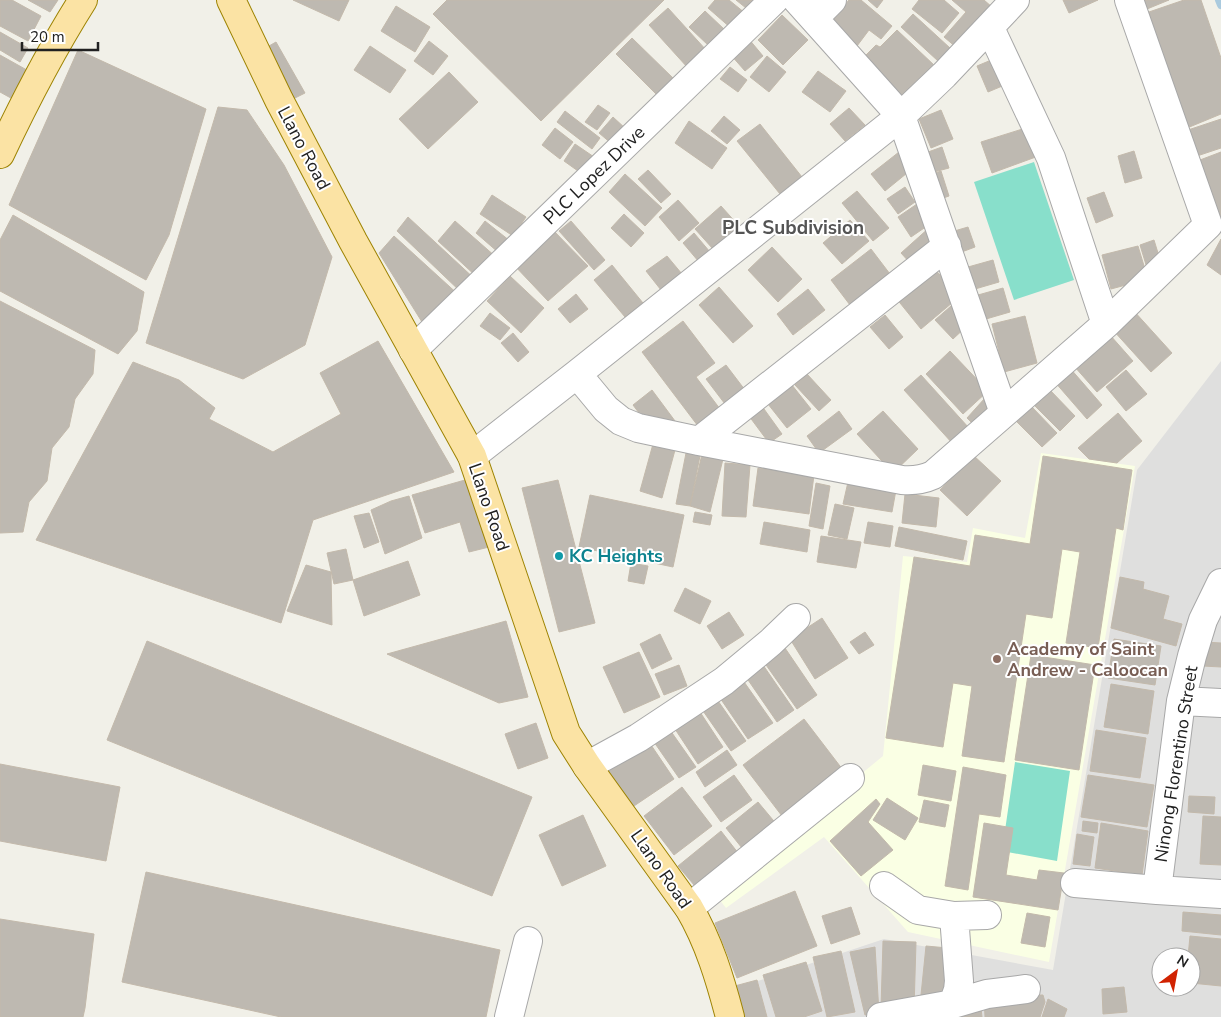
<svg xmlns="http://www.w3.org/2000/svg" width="1221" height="1017" font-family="'Nunito Sans',sans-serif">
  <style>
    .residential { fill: #dfdfde; fill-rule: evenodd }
    .education { fill: #faffe4 }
    .pitch { fill: #88dfcb }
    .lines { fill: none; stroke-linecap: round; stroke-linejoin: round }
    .stream { stroke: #aacade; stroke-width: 8 }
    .building { fill: #beb9b1; stroke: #c3b9ab }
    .minor-casing { stroke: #a8a8a8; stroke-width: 30 }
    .major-casing { stroke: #9d8302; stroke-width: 30 }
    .minor { stroke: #fff; stroke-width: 28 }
    .major { stroke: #fbe3a4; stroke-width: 28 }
    .culture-dot { fill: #0f9aa8; stroke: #fff; stroke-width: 2 }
    .education-dot { fill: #8d6e63; stroke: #fff; stroke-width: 2 }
    .labels { text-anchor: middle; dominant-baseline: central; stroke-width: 4; stroke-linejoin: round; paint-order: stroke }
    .street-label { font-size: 18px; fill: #212121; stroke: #fff }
    .culture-label { font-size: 18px; font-weight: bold; fill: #0d838f; stroke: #fff; text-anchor: start }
    .education-label { font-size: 18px; font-weight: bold; fill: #785e54; stroke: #fff; text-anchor: start }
    .neighbourhood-label { font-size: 19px; font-weight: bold; fill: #545454; stroke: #fff }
  </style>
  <rect width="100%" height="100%" fill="#f1f0e8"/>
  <path class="residential" d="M1221,361V1017H745L740,987L884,939L1053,970L1137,470ZM1161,957H1191V987H1161Z"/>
  <path class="education" d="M1041,453L1135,466L1049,962L908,932L824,837L726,908L715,894L883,756L903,556L967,562L973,528L1025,538Z"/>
  <path class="pitch" d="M1034,162L1074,280L1014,300L974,182Z
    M1015,762L1070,771L1057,861L1002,851Z"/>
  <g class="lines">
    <path class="stream" d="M1219,0L1221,5"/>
  </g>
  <path class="building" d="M0,0H12L41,16L28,41L0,26Z
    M28,0H58L50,12Z
    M293,0H349L339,21Z
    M447,0H664L541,121L433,14Z
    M715,0H729L745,13L732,29L708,8Z
    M736,0H752L746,8Z
    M849,0H861L892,26L881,39L869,30L857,46L829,24Z
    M868,0H883L877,8Z
    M919,0H944L959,13L942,33L912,9Z
    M952,0H984L992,7L957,48L944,37L966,12Z
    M1063,0H1098L1069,13Z
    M1143,0H1169L1147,9Z
    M1184,0H1201L1221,58V114L1187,128L1146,13Z
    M396,6L430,27L415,52L381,31Z
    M668,8L707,51L688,68L649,25Z
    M705,11L725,30L709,46L689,27Z
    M913,14L950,48L938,61L901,27Z
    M782,15L808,40L783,65L758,40Z
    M897,30L935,66L904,98L862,59L876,45L880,47Z
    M0,32L28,48L20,62L0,50Z
    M632,38L675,80L658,96L616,54Z
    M748,38L763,56L745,71L730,54Z
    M429,41L448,56L433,75L414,61Z
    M276,42L305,93L291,100L262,50Z
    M370,46L406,70L390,93L354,70Z
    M78,50L206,109L169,235L146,280L9,205Z
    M0,55L34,74L18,102L0,92Z
    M767,56L786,72L769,92L750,77Z
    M996,58L1007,84L988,92L977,66Z
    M730,67L747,80L738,92L720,79Z
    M818,71L846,91L830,112L802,92Z
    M449,72L478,102L428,149L399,119Z
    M598,105L610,113L597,130L585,122Z
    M218,107L247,110L284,165L332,257L305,345L243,379L146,343Z
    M849,108L865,125L845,141L830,124Z
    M941,110L953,139L931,148L919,119Z
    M565,111L600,138L592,149L557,122Z
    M724,116L740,130L727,144L711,131Z
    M613,117L626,129L612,144L599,133Z
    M1221,119V148L1197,156L1188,130Z
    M689,121L727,148L712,169L675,143Z
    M760,124L802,177L780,194L737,141Z
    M1032,126L1044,154L992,173L981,142Z
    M555,128L573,142L560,159L542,145Z
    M575,144L597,159L585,176L564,161Z
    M942,147L949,168L934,172L928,152Z
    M1134,151L1142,178L1125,183L1118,156Z
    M899,152L912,169L885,191L871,174Z
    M1221,152V230L1200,160Z
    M648,170L671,194L661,203L638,179Z
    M941,171L949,196L935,201L927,176Z
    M625,174L662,208L645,226L609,192Z
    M905,187L915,202L898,214L887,199Z
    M857,191L889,228L873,241L842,203Z
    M1104,192L1113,216L1096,223L1087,198Z
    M492,195L526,217L513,236L480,214Z
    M678,200L699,223L679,241L659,217Z
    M917,204L930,224L911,237L898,217Z
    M721,206L739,226L713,249L695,229Z
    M624,214L644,233L631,247L611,228Z
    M13,215L144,292L137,331L118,354L0,291V240Z
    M408,217L477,281L463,294L397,231Z
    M850,220L869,241L842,264L823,243Z
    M455,221L496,257L477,277L438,241Z
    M485,221L510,241L499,253L476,233Z
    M571,221L605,260L594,270L559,231Z
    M930,227L940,239L911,264L901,253Z
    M968,227L975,247L959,253L951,232Z
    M552,229L588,266L548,301L513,264Z
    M694,233L710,252L699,262L683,243Z
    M394,236L461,297L427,330L379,253Z
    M1221,239V275L1207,265Z
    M1154,240L1162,266L1150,278L1140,245Z
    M1138,246L1148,279L1111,289L1102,255Z
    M772,247L802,279L778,302L748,270Z
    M871,249L890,274L850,305L831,280Z
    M667,256L682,274L661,290L646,271Z
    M993,260L999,282L975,289L968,267Z
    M612,265L643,303L625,317L594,280Z
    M933,267L959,297L921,329L896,298Z
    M510,276L544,308L521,333L487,301Z
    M719,287L753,326L733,343L699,305Z
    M1003,288L1010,312L986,319L978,295Z
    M808,289L825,310L793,335L777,314Z
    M576,294L588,309L570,323L558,309Z
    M0,301L95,350L93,374L75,399L69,427L52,448L47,481L29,502L23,532L0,533Z
    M951,306L968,325L953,339L935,320Z
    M1133,310L1172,353L1151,372L1112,329Z
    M490,313L510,328L500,340L480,326Z
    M885,315L903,337L889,349L870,327Z
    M1025,316L1037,363L1004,372L992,324Z
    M683,321L715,363L696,377L723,413L701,430L642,352Z
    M513,333L529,352L518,362L501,343Z
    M1110,335L1133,361L1097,392L1074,366Z
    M378,341L454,472L313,520L281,623L36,540L133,362L179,380L215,408L209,419L273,452L341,414L320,373Z
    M950,351L988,391L963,414L926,374Z
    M726,365L745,390L725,404L706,379Z
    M1069,367L1102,405L1087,419L1054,381Z
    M1126,370L1147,394L1126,411L1106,387Z
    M807,374L831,400L819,411L795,385Z
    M921,375L969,428L953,444L904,390Z
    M788,380L811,409L787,428L764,399Z
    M1049,389L1075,416L1060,431L1033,404Z
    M652,390L678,425H648L633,405Z
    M985,398L999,411L980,431L967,418Z
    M759,402L782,434L769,443L746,412Z
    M1030,405L1057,433L1042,447L1015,420Z
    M839,411L852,429L819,453L807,436Z
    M883,411L918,449L893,473L857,434Z
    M1118,413L1142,441L1117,463L1089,459L1078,448Z
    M653,444L675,450L662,498L640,491Z
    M687,448L701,451L690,506L676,504Z
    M702,454L723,459L710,512L690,506Z
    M973,455L1001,481L967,516L940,490Z
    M1043,456L1132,470L1123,530L1116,528L1098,648L1066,643L1080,552L1062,549L1052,618L1026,614L1004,762L962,756L972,686L953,683L943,747L886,738L914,557L970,566L975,535L1030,544Z
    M725,463L750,465L746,517L722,516Z
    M758,468L814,475L809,514L753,506Z
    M465,480L473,496L493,546L469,552L460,522L425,533L412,495Z
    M558,480L595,623L559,632L522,488Z
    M848,482L896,490L892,512L843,504Z
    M816,483L830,486L823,529L809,526Z
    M905,494L939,498L936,527L902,523Z
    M590,495L684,515L673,567L579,547Z
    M409,496L422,538L385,554L371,510L391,501Z
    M835,504L854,508L847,539L828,535Z
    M695,512L712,515L710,525L693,522Z
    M369,513L379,542L364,548L354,516Z
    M764,522L810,530L807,552L760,544Z
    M868,522L893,526L890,547L864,543Z
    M899,527L967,541L963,560L895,546Z
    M821,536L861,542L856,568L817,562Z
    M346,549L353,580L334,584L327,553Z
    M408,561L420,595L364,616L353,580Z
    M631,563L648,566L644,584L628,581Z
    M306,565L331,572L332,625L287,611Z
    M1120,577L1144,582L1143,589L1169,596L1163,619L1182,624L1176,646L1111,628Z
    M685,588L711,601L700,624L674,611Z
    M729,612L744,635L722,649L707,626Z
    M822,618L848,658L815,679L790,639Z
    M506,621L528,697L499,703L387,654Z
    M865,632L874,645L859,654L850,642Z
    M660,634L672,659L652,669L640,644Z
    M1114,639L1161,646L1155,685L1108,678Z
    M147,641L532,797L492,896L107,740Z
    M1205,642L1221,643V667L1203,666Z
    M785,648L817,695L797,709L764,662Z
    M639,652L660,697L624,713L603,667Z
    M1031,655L1095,665L1079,770L1015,760Z
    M679,665L687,686L664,695L655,674Z
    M763,665L794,710L777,722L746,677Z
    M742,679L773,723L748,739L718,695Z
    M1111,684L1154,691L1148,734L1104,727Z
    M716,698L746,741L731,751L701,708Z
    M700,712L723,747L698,764L675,729Z
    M804,719L843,770L782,816L743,765Z
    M536,723L548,758L518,769L505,734Z
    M670,730L696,767L679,778L654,742Z
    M1096,730L1146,738L1140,778L1090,771Z
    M647,739L674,779L631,808L604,768Z
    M727,750L737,765L705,787L696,772Z
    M0,764L120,787L106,861L0,841Z
    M923,765L956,771L951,801L918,795Z
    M963,767L1006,775L1000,817L979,814L968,890L945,886Z
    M734,775L752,800L721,822L703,797Z
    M1088,775L1154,785L1147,827L1081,817Z
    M682,787L712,826L674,855L644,816Z
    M1189,796L1215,797L1214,814L1188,812Z
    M887,798L918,818L905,840L873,820Z
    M876,799L880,804L868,822L893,850L861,876L830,841Z
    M924,800L949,805L945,827L919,822Z
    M758,802L778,826L746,853L726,828Z
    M583,815L606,866L562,886L539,835Z
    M1203,816L1221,817V865L1200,864Z
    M1083,821L1098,823L1097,833L1082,831Z
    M984,823L1013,828L1006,875L1037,880L1039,870L1064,873L1058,910L973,897Z
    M1101,823L1148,831L1142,875L1095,868Z
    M721,831L742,858L700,892L678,866Z
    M1077,834L1094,837L1090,866L1073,864Z
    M146,872L500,950L486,1017H281L122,982Z
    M795,891L817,946L737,978L715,923Z
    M851,907L860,934L831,944L822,916Z
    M1183,912L1221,915V935L1182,931Z
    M1027,913L1050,917L1045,947L1021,943Z
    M0,919L94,934L85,1008L83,1017H0Z
    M1190,936L1221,939V986L1191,983V957H1188Z
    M883,941L916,942L914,1009L881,1008Z
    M926,946L948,948L943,998L921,995Z
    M875,947L879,1013L865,1015L850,952Z
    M841,951L855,1012L827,1017L813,957Z
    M806,962L822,1011L804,1017H776L763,975Z
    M757,980L767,1017H739L731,987Z
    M1124,987L1127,1012L1103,1014L1102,989Z
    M1043,995L1045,1002L1040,1017H985L984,996Z
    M1048,999L1067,1009L1064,1017H1042Z
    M981,1008L982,1017H949Z"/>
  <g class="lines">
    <g class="minor-casing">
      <path id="minor" d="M797,0L901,116L1004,413
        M814,18L832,0
        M990,28L1051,158L1106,324
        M413,350L774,0
        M577,374L606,409L621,421L638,428L699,441L902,480C914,481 922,480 933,475L1106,324L1208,225L1129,0
        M699,441L947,246
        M472,456L577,374L901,116L944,75L1015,0
        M1181,701L1221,703
        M587,766L638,738L724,681L771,642L796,618
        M1075,883L1157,890L1221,894
        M884,886L918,910L954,916
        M1157,890L1181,701L1192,656L1203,620L1221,583
        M689,908L850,778
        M953,1004L987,994L1026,989
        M509,1017L528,941
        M881,1017L953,1004L958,990L959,981L954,916L987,915"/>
    </g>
    <g class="major-casing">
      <path id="major" d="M231,0L279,100L353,241L472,456L566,733L587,766L689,908C709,942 720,979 730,1017
        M0,154C25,101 52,49 83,0"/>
    </g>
    <use href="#minor" class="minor"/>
    <use href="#major" class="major"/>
  </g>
  <circle class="culture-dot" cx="559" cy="556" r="5"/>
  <circle class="education-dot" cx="997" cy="659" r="5"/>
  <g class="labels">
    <g class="street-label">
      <text transform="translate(304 148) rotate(62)">Llano Road</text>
      <text transform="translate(594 175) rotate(-44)">PLC Lopez Drive</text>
      <text transform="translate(489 507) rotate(71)">Llano Road</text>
      <text transform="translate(1176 764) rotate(-81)">Ninong Florentino Street</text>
      <text transform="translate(661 869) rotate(55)">Llano Road</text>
    </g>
    <g class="culture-label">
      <text x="569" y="556">KC Heights</text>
    </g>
    <g class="education-label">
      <text x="1007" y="649">Academy of Saint<tspan x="1007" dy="21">Andrew - Caloocan</tspan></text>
    </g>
    <g class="neighbourhood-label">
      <text x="793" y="228">PLC Subdivision</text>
    </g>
  </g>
  <g transform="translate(1176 972) rotate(32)"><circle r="24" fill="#ffffff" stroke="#a6a6a6"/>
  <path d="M0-4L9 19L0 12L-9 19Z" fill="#d12302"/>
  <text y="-8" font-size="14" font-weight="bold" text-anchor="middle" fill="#212121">N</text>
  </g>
  <path d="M22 42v8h76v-8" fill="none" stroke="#212121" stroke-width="2.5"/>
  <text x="30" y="42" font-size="15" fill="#212121" stroke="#ffffff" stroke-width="4" paint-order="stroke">20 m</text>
</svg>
